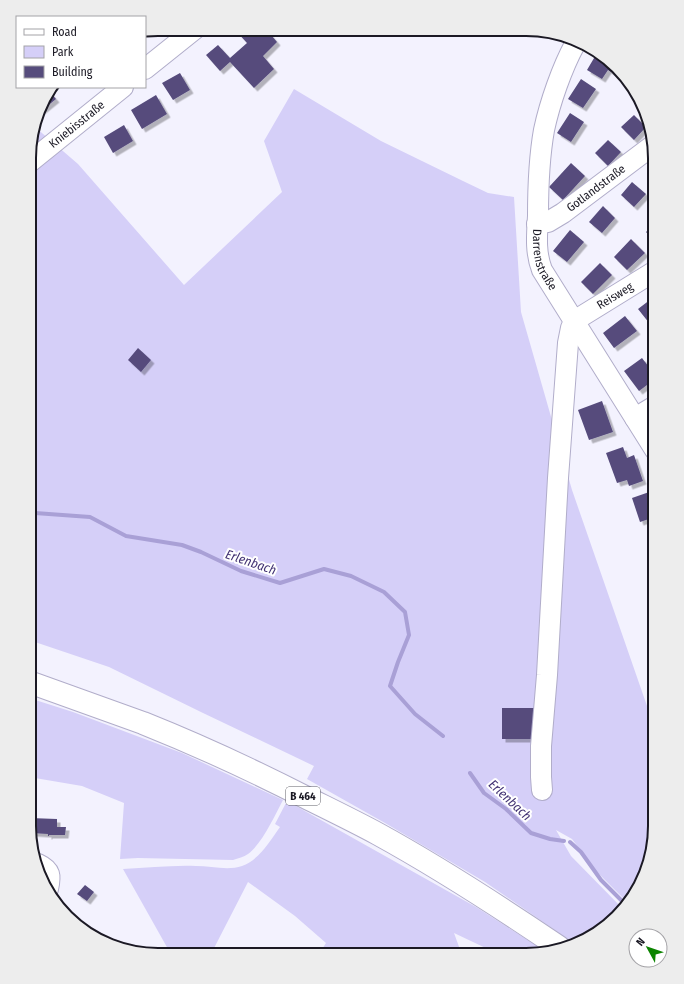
<svg xmlns="http://www.w3.org/2000/svg" width="684" height="984" font-family="'Fira Sans Condensed',sans-serif">
  <style>
    .green { fill: #d5cff8 }
    .lines { fill: none; stroke-linecap: round; stroke-linejoin: round }
    .stream { stroke: #a9a0d6; stroke-width: 4 }
    .building { fill: #564c7c; filter: url(#shadow) }
    .minor-casing { stroke: #b1adca; stroke-width: 22 }
    .major-casing { stroke: #b1adca; stroke-width: 24 }
    .minor { stroke: #fff; stroke-width: 20 }
    .major { stroke: #fff; stroke-width: 22 }
    .labels { text-anchor: middle; dominant-baseline: central; stroke-width: 4; stroke-linejoin: round; paint-order: stroke }
    .shield { fill: #fff; stroke: #5f5e66; stroke-width: 1 }
    .shield-label { font-size: 11px; font-weight: bold; fill: #1b1924 }
    .street-label { font-size: 12px; fill: #1b1924; stroke: #fff }
    .water-label { font-size: 13px; font-style: italic; fill: #423273; stroke: #fff }
    .rim { fill: none; stroke: #1b1924; stroke-width: 2 }
  </style>
  <defs>
    <filter id="shadow"><feDropShadow dx="3.5" dy="3.5" stdDeviation="0" flood-color="#0004"/></filter>
  </defs>
  <rect width="100%" height="100%" fill="#f3f2fe"/>
  <path class="green" d="M294,89L381,141L463,181L488,193L514,197L521,312L572,490L655,729V834L633,898L628,903L595,870L572,839L556,830L571,856L622,908L583,942L575,944L485,882L385,823L307,779L314,766L203,713L109,667L29,640L30,141L35,127L78,164L184,285L282,192L264,141Z
    M29,698L73,712L182,753L283,800C275,815 262,844 248,854C244,857 238,858 233,860L138,858L120,859L124,803L82,786L29,777Z
    M287,801L476,907L545,951L532,954L492,951L454,933L462,955L319,954L326,943L295,916L248,882L211,954H166L168,949L123,869C148,868 172,865 196,866C211,866 228,871 242,866C259,860 270,841 280,827L275,824Z"/>
  <g class="lines">
    <path class="stream" d="M30,513H35L90,517L126,536L182,545L201,552L241,571L280,583L324,569L351,576L384,592L405,612L409,635L398,662L390,686L415,714L443,736
      M470,773L484,793L506,809L531,833L550,839L564,841
      M570,842L581,852L601,880L625,904"/>
  </g>
  <path class="building" d="M240,29H266L277,42L263,56L274,69L254,88L230,62L220,71L206,55L218,45L230,58L247,43L237,32Z
    M597,53L604,56L619,74L618,76L608,70L602,79L587,70Z
    M180,73L190,90L173,100L162,83Z
    M581,79L596,89L583,108L568,99Z
    M49,91L56,99L40,112L46,94Z
    M156,95L167,114L142,129L131,110Z
    M570,113L584,122L571,142L557,133Z
    M634,115L646,127L634,140L621,127Z
    M124,125L133,141L113,153L104,137Z
    M608,140L621,152L608,166L595,153Z
    M571,163L585,176L563,200L549,187Z
    M655,166V181L647,174Z
    M632,182L646,194L634,207L621,195Z
    M603,206L615,218L602,233L589,222Z
    M655,224V242L646,232Z
    M570,230L584,242L567,262L553,251Z
    M631,239L645,253L627,270L614,257Z
    M600,263L612,275L593,294L581,282Z
    M655,296V320L650,324L638,309Z
    M625,316L637,331L614,348L603,333Z
    M138,348L151,360L141,372L128,360Z
    M642,358L655,375V379L639,391L624,371Z
    M602,401L613,432L589,440L578,410Z
    M623,447L627,458L634,455L643,481L629,486L627,480L617,483L606,453Z
    M655,490V517L640,522L632,498Z
    M502,708H534L533,739H502Z
    M30,818L57,819V827H66L65,835H49V836H48V834L31,833Z
    M85,885L94,892L87,901L77,894Z"/>
  <g class="lines">
    <g class="minor-casing">
      <g id="minor">
        <path id="s1" d="M575,44C562,68 550,102 544,130C539,158 538,187 538,216C537,234 535,252 542,270L655,450"/>
        <path d="M145,69L195,29"/>
        <path id="s2" d="M30,162L123,87"/>
        <path id="s3" d="M537,224L548,222L563,213L652,146"/>
        <path d="M635,418L655,406"/>
        <path id="s4" d="M542,790L541,777V746L547,675L558,478L568,343L571,328L574,321L655,271"/>
        <path d="M38,864C51,870 51,876 48,889"/>
      </g>
    </g>
    <g class="major-casing">
      <path id="major" d="M29,682C67,696 105,709 143,723C198,745 252,770 305,797C329,809 354,821 378,834C440,868 500,907 559,947"/>
    </g>
    <use href="#minor" class="minor"/>
    <use href="#major" class="major"/>
  </g>
  <g class="labels">
    <rect class="shield" x="286" y="787" width="34" height="18" rx="3"/>
    <g class="shield-label">
      <text x="303" y="796">B 464</text>
    </g>
    <g class="street-label">
      <text stroke="none"><textPath href="#s2" startOffset="60">Kniebisstraße</textPath></text>
      <text stroke="none"><textPath href="#s3" startOffset="70">Gotlandstraße</textPath></text>
      <text stroke="none"><textPath href="#s1" startOffset="223">Darrenstraße</textPath></text>
      <text stroke="none"><textPath href="#s4" startOffset="519">Reisweg</textPath></text>
    </g>
    <g class="water-label">
      <text transform="translate(251 562) rotate(19)">Erlenbach</text>
      <text transform="translate(510 800) rotate(43)">Erlenbach</text>
    </g>
  </g>
  <path d="M0 0H684V984H0ZM158 36H526A122 122 0 0 1 648 158V826A122 122 0 0 1 526 948H158A122 122 0 0 1 36 826V158A122 122 0 0 1 158 36Z" fill="#ededed" fill-rule="evenodd"/>
  <path class="rim" d="M158 36H526A122 122 0 0 1 648 158V826A122 122 0 0 1 526 948H158A122 122 0 0 1 36 826V158A122 122 0 0 1 158 36Z"/>
  <rect x="16" y="16" width="130" height="72" fill="#ffffff" stroke="#a4a3a7"/>
  <rect x="24" y="29" width="20" height="6" fill="#ffffff" stroke="#a4a3a7"/>
  <text x="52" y="36" font-size="12" fill="#1b1924">Road</text>
  <rect x="24" y="46" width="20" height="12" fill="#d5cff8" stroke="#a4a3a7"/>
  <text x="52" y="56" font-size="12" fill="#1b1924">Park</text>
  <rect x="24" y="66" width="20" height="12" fill="#564c7c" stroke="#a4a3a7"/>
  <text x="52" y="76" font-size="12" fill="#1b1924">Building</text>
  <g transform="translate(648 948) rotate(310)"><circle r="19" fill="#ffffff" stroke="#a4a3a7"/>
  <path d="M0-3L7 15L0 10L-7 15Z" fill="#0c8400"/>
  <text y="-6" font-size="11" font-weight="bold" text-anchor="middle" fill="#1b1924">N</text>
  </g>
</svg>
